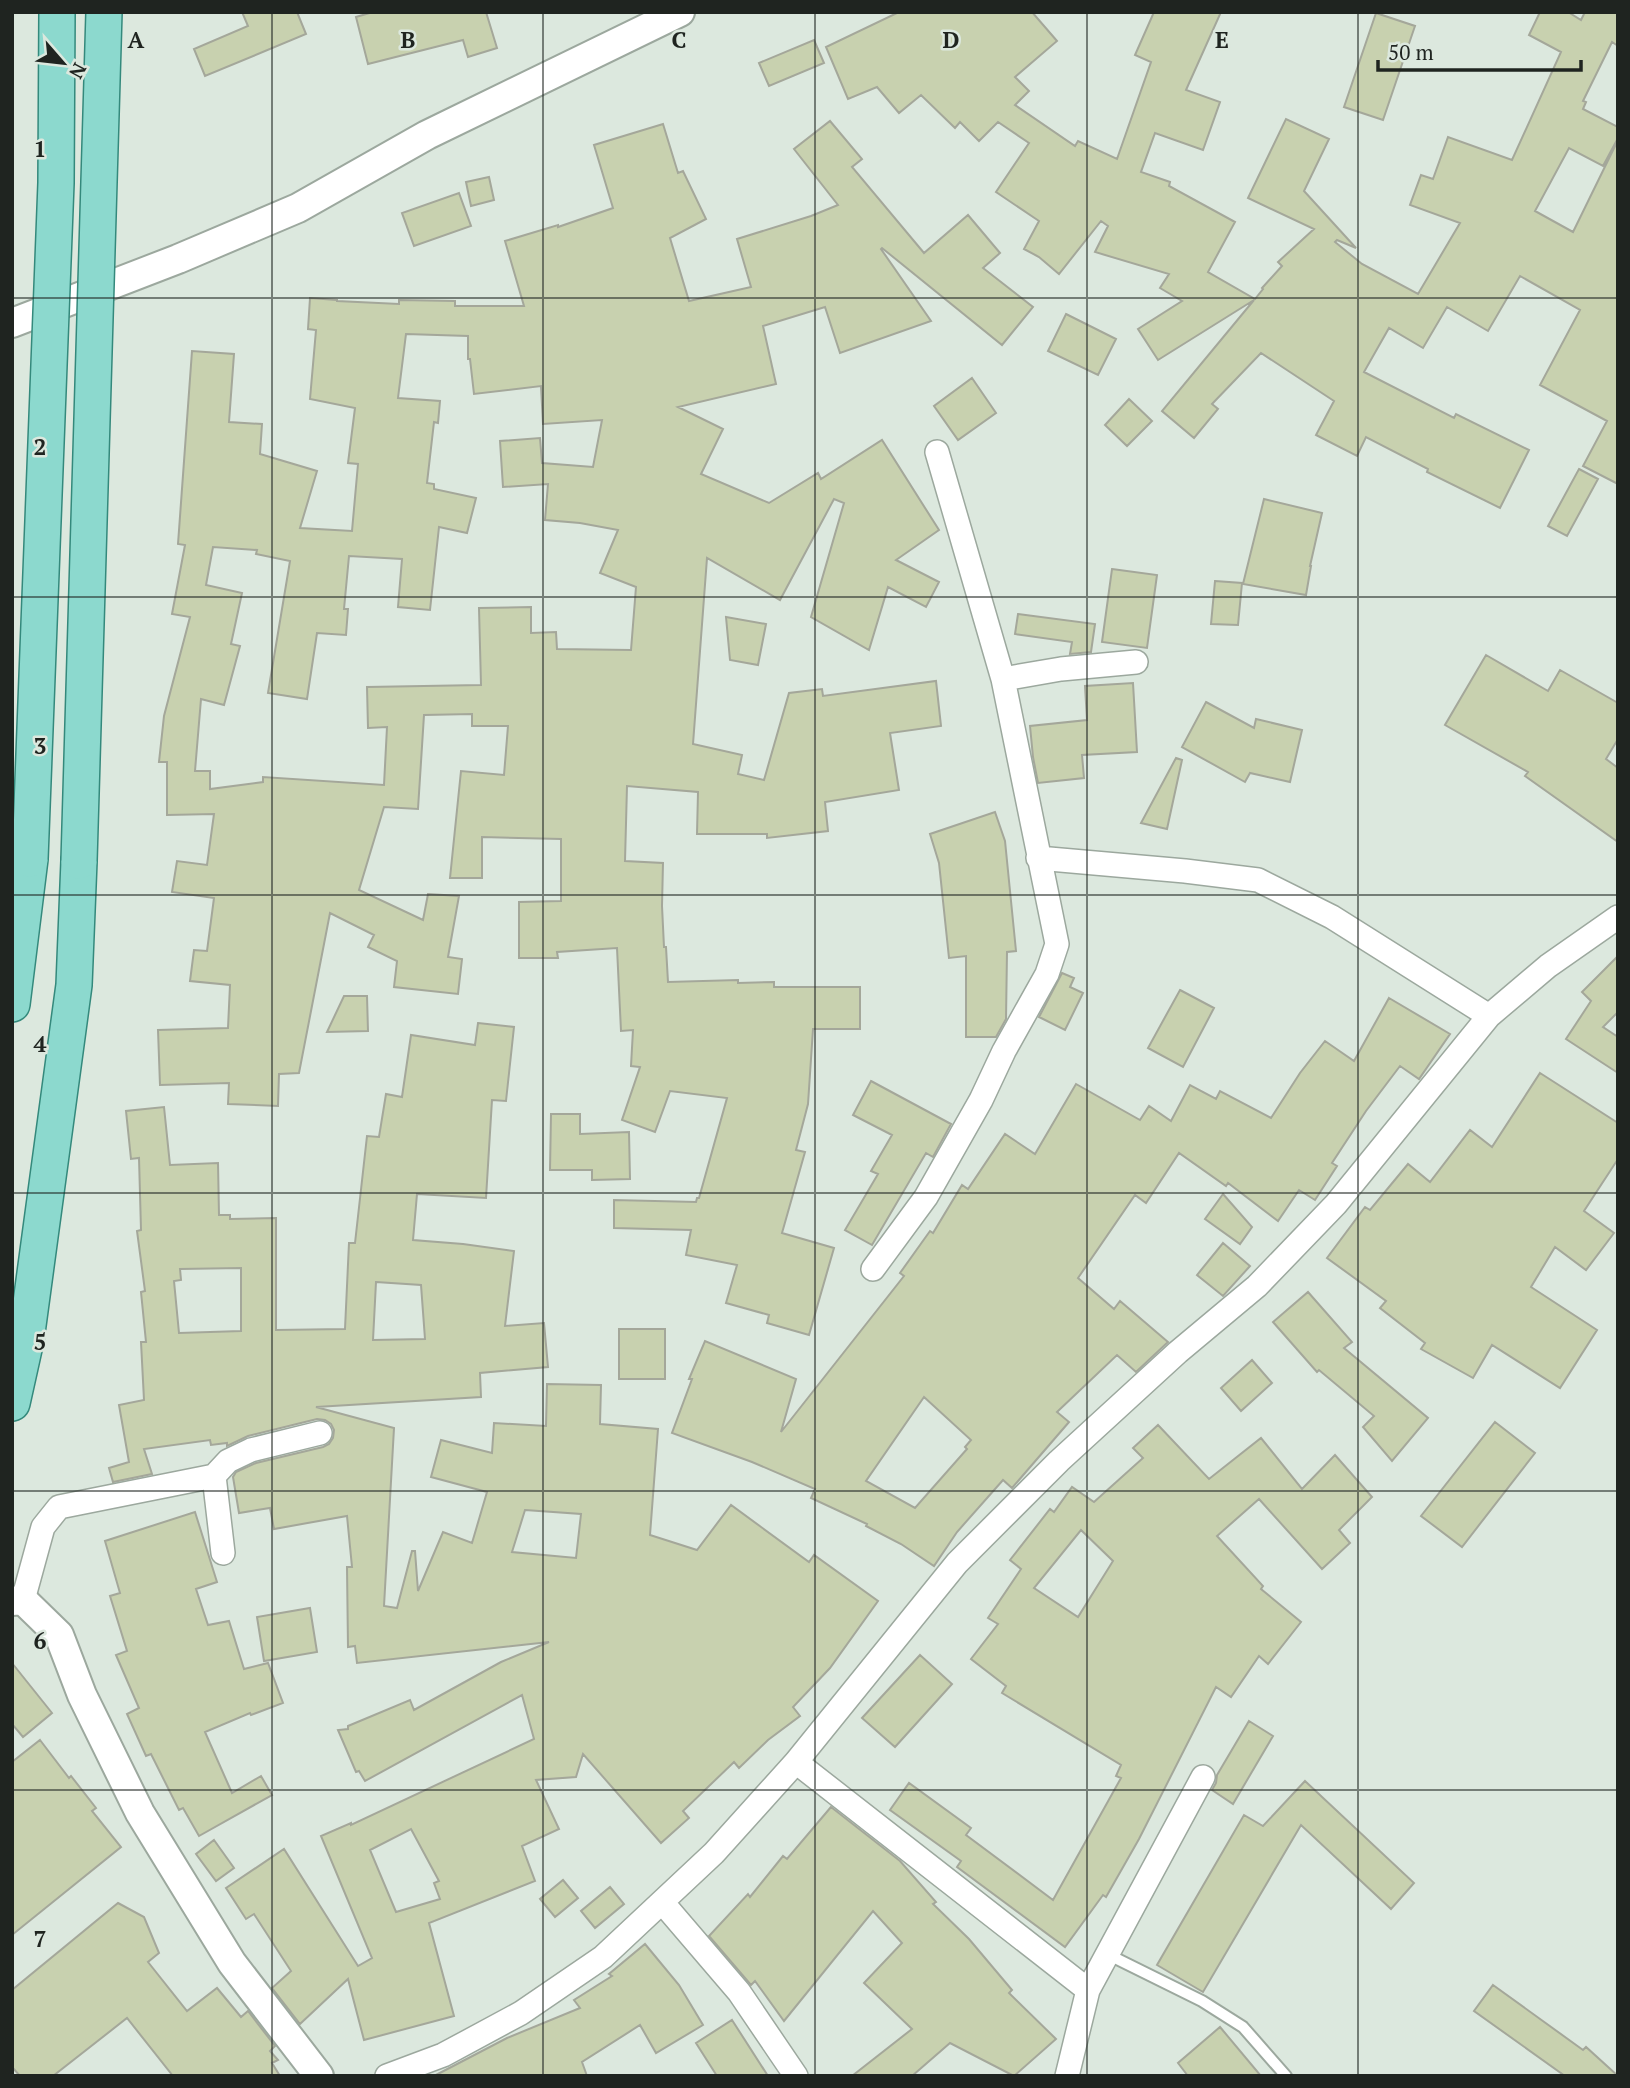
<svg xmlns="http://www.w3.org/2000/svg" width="1630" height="2088" font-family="'PT Serif',serif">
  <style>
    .building { fill: #c8d1af; stroke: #a4a79a; stroke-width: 2; fill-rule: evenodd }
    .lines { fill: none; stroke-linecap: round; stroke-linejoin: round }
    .service-casing { stroke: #9ca89e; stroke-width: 14 }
    .minor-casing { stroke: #9ca89e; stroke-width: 26 }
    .tertiary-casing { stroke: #9ca89e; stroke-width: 32 }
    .primary-casing { stroke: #34897c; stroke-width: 38 }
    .service { stroke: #fff; stroke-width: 10 }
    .minor { stroke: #fff; stroke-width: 23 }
    .tertiary { stroke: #fff; stroke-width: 28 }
    .primary { stroke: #8cd9ce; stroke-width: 35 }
    .primary-bridge-casing { stroke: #34897c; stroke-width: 38; stroke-linecap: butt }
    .primary-bridge { stroke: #8cd9ce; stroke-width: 35 }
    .grid { fill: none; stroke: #1f2420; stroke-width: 2; stroke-opacity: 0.55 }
    .grid-label { font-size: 23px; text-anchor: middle; font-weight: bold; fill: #1f2420; stroke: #dce8de; stroke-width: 5; stroke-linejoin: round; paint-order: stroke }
  </style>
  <rect width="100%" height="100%" fill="#dce8de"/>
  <path class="building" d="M242,12H297L306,34L205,76L194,49L248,26Z
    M373,12H486L497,48L468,57L463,40L368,64L356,17Z
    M899,12H1032L1057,41L1015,77L1029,91L1015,105L1075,146L1078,141L1117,159L1151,62L1135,55L1154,12H1221L1186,90L1220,102L1203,150L1155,133L1141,172L1170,182L1169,186L1235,222L1208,272L1255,299L1263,289L1262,288L1282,266L1278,262L1314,229L1248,198L1286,119L1329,139L1304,191L1356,248L1337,240L1335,242L1362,264L1418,294L1460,223L1410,205L1421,175L1433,179L1448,137L1512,160L1561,52L1529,35L1540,12H1568L1581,20L1585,12H1618V46L1612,42L1583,101L1586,102L1583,109L1618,127V138L1603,166L1569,148L1535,211L1573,232L1618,140V484L1583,466L1607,421L1540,385L1580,310L1520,276L1488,331L1447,307L1423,348L1389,328L1364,372L1454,418L1456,414L1529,450L1500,508L1427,472L1428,469L1366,437L1357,456L1316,435L1334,401L1261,353L1212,404L1218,409L1194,438L1162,411L1254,300L1158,360L1138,329L1182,301L1160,288L1169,274L1095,252L1108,226L1101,221L1059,274L1039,257L1024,249L1039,221L996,192L1029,143L998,122L979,141L960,122L955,128L921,95L899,113L877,87L848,99L826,47Z
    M1376,13L1415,26L1383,120L1344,107Z
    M814,40L824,63L769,86L759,63Z
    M830,121L862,159L852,167L924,253L968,215L1000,253L983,268L1033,307L1002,345L882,248L881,249L931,321L840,353L825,307L763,326L776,384L678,407L723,429L701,474L769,503L818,473L821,479L882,440L939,530L896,560L939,582L926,607L888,587L869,650L811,617L844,503L834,499L780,600L707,558L693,744L742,755L738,774L764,780L789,693L822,689L823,696L936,681L941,726L890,733L899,790L825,802L828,831L767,838V834H697L698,792L627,786L625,861L663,863L662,906L664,947H666L668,982L738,980V983L774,982V987H860V1029H813L808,1104L796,1150L805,1152L782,1233L834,1248L809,1335L767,1323L769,1315L726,1303L737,1265L686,1255L691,1230L614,1228V1200L696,1202L697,1198H699L727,1098L670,1091L655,1132L622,1120L640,1067L631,1066L633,1030L621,1031L617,948L557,952L558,958H519V902L561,901V839L482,837V878H450L461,771L504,775L508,726H472V714L424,715L418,809L384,807L359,890L423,920L428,894L459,896L448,957L462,959L458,994L394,987L397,961L368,947L374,935L330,913L299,1073L279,1074L278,1106L228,1104L229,1083L160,1085L158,1030L228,1028L230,985L190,981L194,950L207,951L214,898L172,892L177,861L207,865L214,814L167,815V762H159L164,716L190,617L172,614L185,545L178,544L192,351L234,354L229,422L262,424L260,454L317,471L300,528L352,531L358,464L348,463L355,408L310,399L316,330L308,329L310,298L337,300V301L399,304V300L455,301V306H524L505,241L558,225V227L613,208L594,145L663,124L678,173L683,171L706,219L670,238L689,301L751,287L737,239L811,216L838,205L794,149ZM406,334L468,336V359H470L474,394L541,386L543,424L602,420L593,467L542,463L540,438L500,441L503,487L548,484L545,520L580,523L618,530L600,573L636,587L631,650L557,649L556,632L531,633V607L479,608L481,685L367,687L368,728L387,727L384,785L263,777V782L210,789V771H195L201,699L224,705L240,646L231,644L242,593L206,585L213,547L257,550L256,554L290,561L268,693L307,699L317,633L346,635L348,609H344L349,556L402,559L398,607L430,610L439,527L467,533L476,498L434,489V484L427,483L434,422L438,423L440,401L398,398Z
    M489,177L494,200L471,206L466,182Z
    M459,193L471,226L414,246L402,213Z
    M1066,314L1116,339L1098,375L1048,351Z
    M972,378L996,413L958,440L934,406Z
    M1129,399L1152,421L1127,446L1105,425Z
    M1579,469L1598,479L1567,536L1548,526Z
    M1264,499L1322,513L1310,566H1311L1306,595L1243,584Z
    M1112,569L1157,575L1147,648L1102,642Z
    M1215,581L1242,583L1238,625L1211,624Z
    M1018,614L1095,624L1091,652L1070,654L1072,642L1015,634Z
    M726,617L766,624L758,665L730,660Z
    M1486,655L1548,691L1560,670L1618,703V739L1606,759L1618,768V842L1525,776L1528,772L1445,725Z
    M1133,683L1137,752L1082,755L1084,778L1038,783L1033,757L1030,726L1087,720L1085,686Z
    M1206,702L1254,728L1256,719L1302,730L1290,782L1250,773L1245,782L1182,747Z
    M1176,758L1182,760L1167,829L1141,823Z
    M995,812L1005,841L1016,951L1007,952L1006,1019L996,1037H966V956L949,958L939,863L930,834Z
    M1618,956V1012L1603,1027L1618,1037V1073L1566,1039L1591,1001L1582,992Z
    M1062,973L1074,978L1070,987L1083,993L1065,1030L1039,1017Z
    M1180,990L1214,1008L1183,1067L1148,1048Z
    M344,996H367L368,1031L327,1032Z
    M1389,998L1450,1034L1419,1079L1400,1066L1366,1111L1332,1163L1337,1166L1315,1200L1299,1190L1278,1221L1228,1183L1226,1186L1179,1153L1146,1203L1135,1195L1078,1278L1114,1309L1120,1301L1168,1342L1136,1372L1117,1355L1057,1412L1069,1422L1012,1488L1003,1480L957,1532L934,1566L901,1544L866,1526L867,1524L811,1498L815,1489L752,1462L672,1433L692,1379H689L705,1341L796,1379L781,1432L904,1276L900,1273L930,1231L933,1233L962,1185L968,1189L1005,1134L1035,1154L1076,1084L1140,1120L1149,1106L1171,1121L1190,1085L1216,1099L1220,1091L1271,1118L1300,1073L1325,1041L1354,1061ZM924,1397L971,1440L965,1447L967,1449L915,1508L866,1481Z
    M478,1023L514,1027L506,1101L492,1100L486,1198L417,1194L413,1240L463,1244L514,1251L505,1326L544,1323L548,1367L480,1373L481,1397L316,1407L394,1428L384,1606L397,1608L412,1551H415L418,1591L443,1532L472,1543L487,1492L431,1477L441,1440L492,1453L494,1423L546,1426L547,1384L601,1385L600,1424L658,1429L650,1535L697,1550L731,1505L809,1562L814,1555L878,1601L830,1668L793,1707L800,1716L768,1740L739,1768L734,1762L683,1811L689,1818L661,1843L583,1754L576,1777L536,1780L559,1829L522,1846L535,1881L429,1923L454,2016L364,2040L348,1979L300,2024L272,1988L291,1971L254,1914L246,1919L226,1888L284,1849L358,1966L372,1958L321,1836L351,1823V1825L534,1739L522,1695L365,1781L359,1771L356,1772L338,1730L348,1729V1726L410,1700L414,1710L501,1662L549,1642L357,1663L355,1646L348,1647L347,1567H352L347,1516L274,1529L270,1508L239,1513L233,1477L236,1472L256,1463L323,1447L329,1444L333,1438L334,1430L331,1424L325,1420L317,1419L248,1436L227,1446V1443L211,1445L210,1440L144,1449L152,1474L113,1482L109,1468L129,1462L119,1405L144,1400L141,1342H146L141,1292L145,1291L137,1231L141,1230L139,1158L131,1159L126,1111L164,1107L170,1165L218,1163L219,1215H230V1219L276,1218V1330L345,1329L349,1243H355L367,1136L379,1137L386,1094L402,1097L411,1035L475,1045ZM241,1268V1331L179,1333L174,1281L181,1280L180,1269ZM376,1282L421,1285L425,1339L373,1340ZM525,1510L581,1514L576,1558L512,1552ZM411,1829L439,1881L434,1883L440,1899L396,1912L370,1850Z
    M1540,1073L1618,1123V1159L1584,1211L1614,1233L1586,1270L1555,1247L1531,1287L1597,1330L1560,1388L1492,1345L1473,1378L1421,1349L1425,1343L1380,1308L1386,1301L1327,1258L1365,1207L1370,1210L1408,1164L1430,1182L1470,1130L1492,1147Z
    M871,1081L951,1124L933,1157L926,1153L872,1245L845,1230L878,1174L871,1171L892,1135L853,1115Z
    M551,1114H580V1134L629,1132L630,1179L592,1180V1170H550Z
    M1223,1194L1252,1227L1240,1244L1205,1219Z
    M1223,1243L1250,1266L1223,1296L1197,1275Z
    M1308,1292L1352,1342L1344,1348L1428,1418L1392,1461L1363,1427L1374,1416L1319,1370L1317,1372L1273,1322Z
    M619,1329H665V1379H619Z
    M1252,1360L1272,1383L1241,1411L1221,1388Z
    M1495,1422L1535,1453L1462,1547L1421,1516Z
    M1158,1425L1209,1479L1261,1438L1302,1489L1335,1455L1372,1497L1339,1530L1350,1543L1322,1569L1259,1499L1217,1536L1263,1586L1261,1589L1301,1622L1268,1664L1259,1656L1231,1697L1216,1687L1139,1839L1106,1897L1103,1895L1065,1947L957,1867L961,1861L890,1810L909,1783L971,1828L966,1835L1053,1900L1121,1778L1116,1776L1121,1765L1002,1693L1006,1686L971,1659L998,1624L988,1618L1021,1569L1010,1560L1050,1509L1054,1512L1072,1487L1094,1502L1143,1458L1133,1448ZM1081,1530L1113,1561L1078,1617L1034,1588Z
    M195,1512L217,1582L196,1589L208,1625L229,1621L244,1669L268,1663L283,1703L251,1715L250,1713L205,1732L232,1793L261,1776L272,1795L199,1836L183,1808L179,1810L151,1754L146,1756L127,1714L139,1708L116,1655L127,1651L110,1596L120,1593L105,1541Z
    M310,1608L317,1652L264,1661L257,1617Z
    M920,1655L952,1684L895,1747L862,1718Z
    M12,1663L52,1713L23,1737L12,1724Z
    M1249,1721L1273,1736L1233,1804L1212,1790L1216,1783L1217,1775Z
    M40,1740L69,1778L71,1776L96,1808L92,1811L121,1847L12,1935V1762Z
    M1305,1781L1414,1883L1391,1909L1301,1825L1203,1992L1157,1965L1244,1815L1263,1826Z
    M831,1807L900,1861L936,1902L933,1904L969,1939L1012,1990L1009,1993L1056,2039L1014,2076L950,2043L912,2076H852L912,2029L864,1983L902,1943L873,1911L784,2021L755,1981L751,1985L709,1936L748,1894L750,1897L783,1856L787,1859Z
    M214,1840L234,1868L216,1881L196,1854Z
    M563,1880L578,1898L555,1917L540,1899Z
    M610,1887L624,1904L595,1928L581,1911Z
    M118,1903L144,1917L159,1953L148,1962L187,2011L217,1988L241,2017L248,2011L275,2046L270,2051L278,2060L272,2063L280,2076H173L127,2018L53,2076H20L12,2067V1990Z
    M645,1944L679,1985L703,2025L656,2053L640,2025L582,2062L587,2076H434L507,2038L580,2008L574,2000L612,1976L609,1974Z
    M1493,1985L1583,2050L1586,2047L1618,2076H1565L1474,2011Z
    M732,2020L768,2076H717L696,2043Z
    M1220,2027L1261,2076H1188L1178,2063Z"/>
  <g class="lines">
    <g class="service-casing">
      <path id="service" d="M1107,1954L1202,2001L1243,2027L1286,2076"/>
    </g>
    <g class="minor-casing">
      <path id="minor" d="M1003,679L1061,669L1136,662
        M1038,858L1185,871L1258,880L1332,917L1489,1016
        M873,1269L926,1197L981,1100L1004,1051L1047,974L1057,944L1003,679L937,452
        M214,1476L223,1553
        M23,1600L43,1527L59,1507L214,1476L228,1461L251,1450L320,1433
        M796,1762L1088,1990
        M662,1902L739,1992L796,2076
        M387,2076L443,2055L521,2013L603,1957L714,1853L796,1762L957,1563L1059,1461L1178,1352L1257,1286L1336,1204L1489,1016L1548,966L1618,917
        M1067,2076L1088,1990L1203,1777"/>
    </g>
    <g class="tertiary-casing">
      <path id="tertiary" d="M12,323L178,259L298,208L427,135L680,12
        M12,1601L23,1600L59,1635L82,1695L140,1813L232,1963L319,2076"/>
    </g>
    <g class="primary-casing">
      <path id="primary" d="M12,1004L30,859
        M12,1403L26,1340L74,985L79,861"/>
    </g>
    <use href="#service" class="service"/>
    <use href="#minor" class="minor"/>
    <use href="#tertiary" class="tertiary"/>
    <use href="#primary" class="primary"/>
    <g class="primary-bridge-casing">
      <path id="primary-bridge" d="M30,859L56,183L57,12
        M79,861L104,12"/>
    </g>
    <use href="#primary-bridge" class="primary-bridge"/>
  </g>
  <path class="grid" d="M272,12V2076M543,12V2076M815,12V2076M1087,12V2076M1358,12V2076M12,298H1618M12,597H1618M12,895H1618M12,1193H1618M12,1491H1618M12,1790H1618"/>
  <g class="grid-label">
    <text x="136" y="48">A</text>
    <text x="408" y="48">B</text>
    <text x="679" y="48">C</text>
    <text x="951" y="48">D</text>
    <text x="1222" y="48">E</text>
    <text x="40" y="157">1</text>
    <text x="40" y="455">2</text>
    <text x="40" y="754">3</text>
    <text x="40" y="1052">4</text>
    <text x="40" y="1350">5</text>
    <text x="40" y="1649">6</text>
    <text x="40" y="1947">7</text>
  </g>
  <rect width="1630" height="2088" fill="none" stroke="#1f2420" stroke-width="28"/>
  <g transform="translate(63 63) rotate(118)" stroke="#dce8de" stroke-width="5" paint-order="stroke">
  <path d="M0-5L12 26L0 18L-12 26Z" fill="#1f2420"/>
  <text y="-10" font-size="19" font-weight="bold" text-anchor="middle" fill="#1f2420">N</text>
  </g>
  <path d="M1378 60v10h203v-10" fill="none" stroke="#1f2420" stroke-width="3.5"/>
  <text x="1388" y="60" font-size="21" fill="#1f2420" stroke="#dce8de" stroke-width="5" paint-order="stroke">50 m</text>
</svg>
